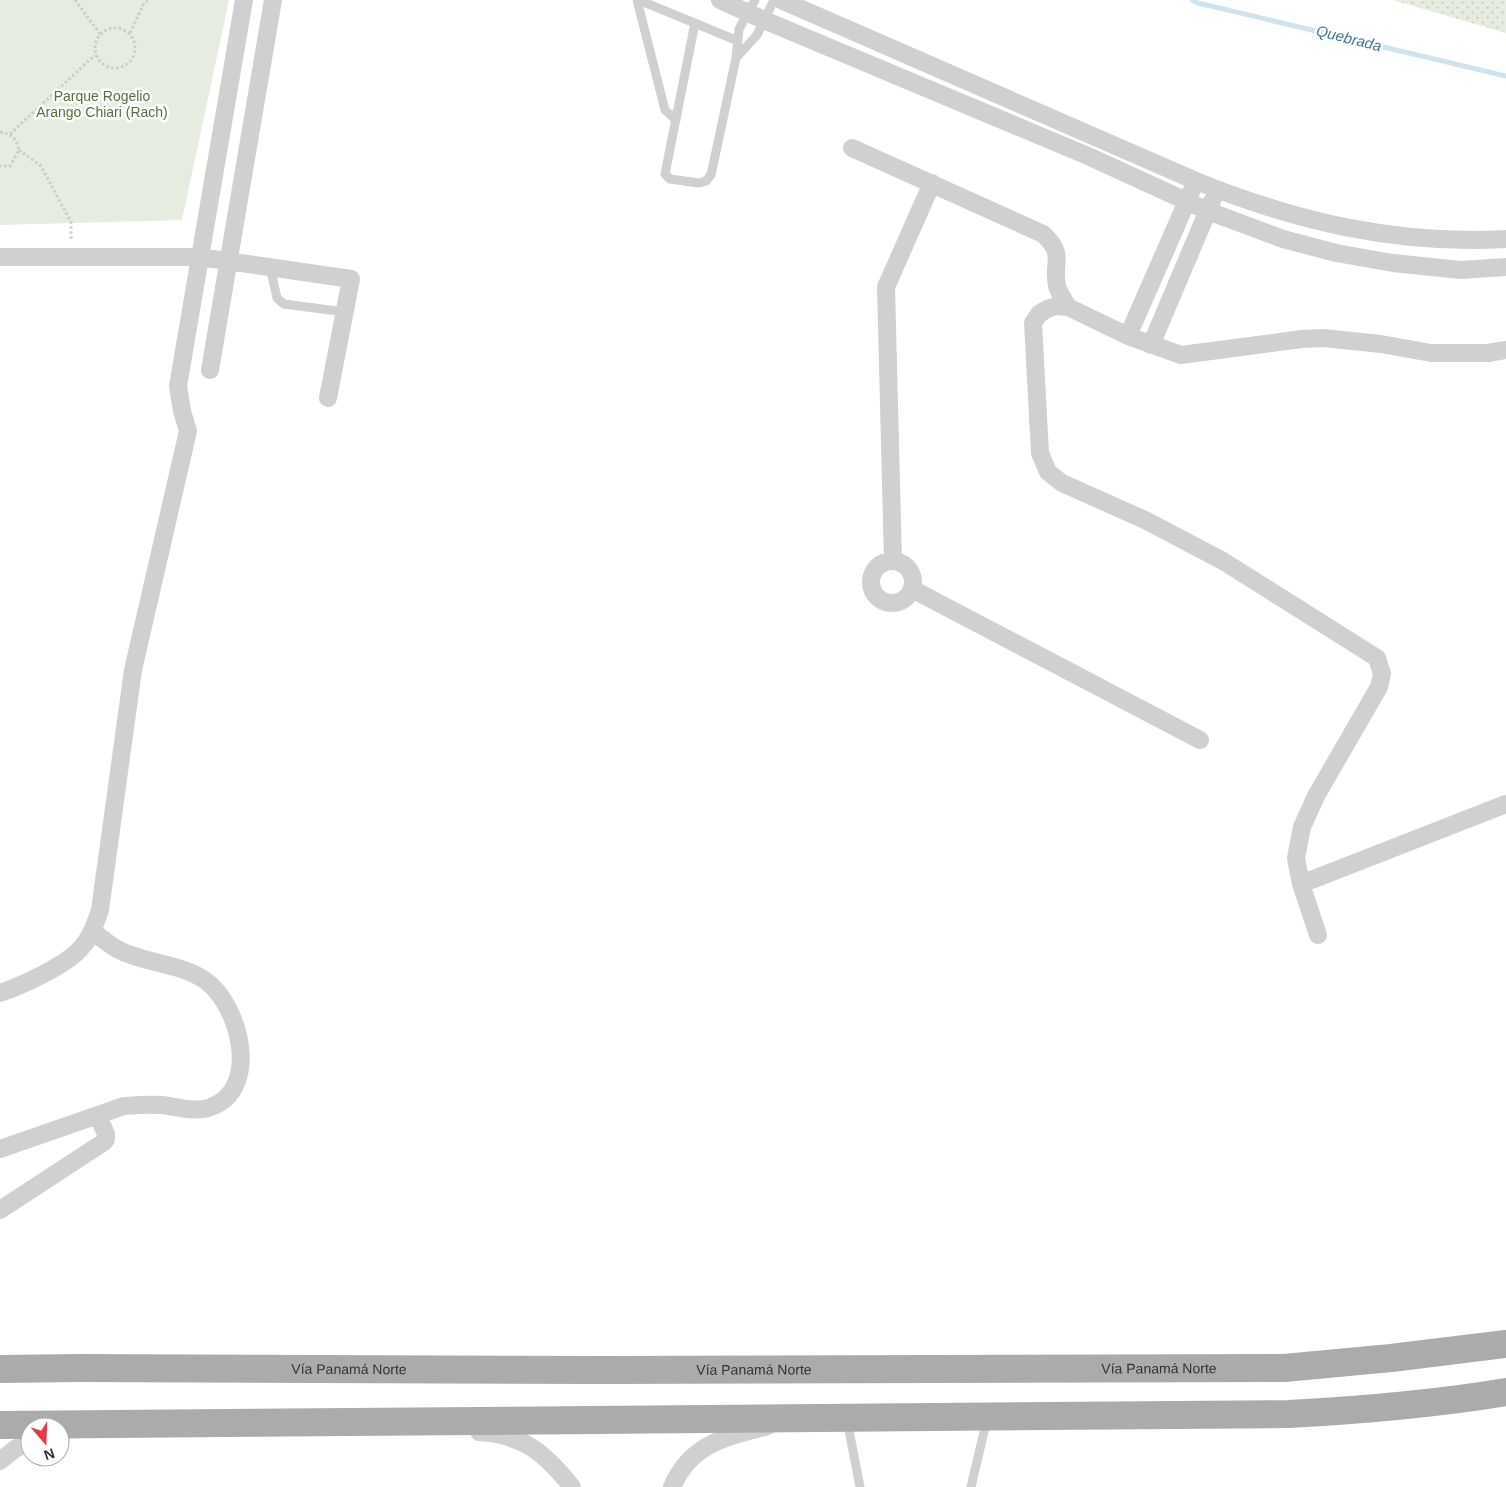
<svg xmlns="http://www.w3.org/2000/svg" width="1506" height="1487" font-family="Helvetica,sans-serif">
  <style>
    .grass { fill: url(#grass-dots) }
    .green { fill: #e6ecdf }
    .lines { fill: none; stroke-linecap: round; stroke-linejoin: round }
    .stream { stroke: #cfe2ee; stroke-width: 5 }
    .path { stroke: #cdcdcd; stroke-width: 3; stroke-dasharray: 2.5 2.5; stroke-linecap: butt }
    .lane { stroke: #d0d0d0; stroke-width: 9 }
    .street { stroke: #d0d0d0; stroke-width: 18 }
    .primary { stroke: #ababab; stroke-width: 28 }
    .labels { text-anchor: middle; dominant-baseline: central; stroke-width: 5; stroke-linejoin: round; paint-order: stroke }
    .park-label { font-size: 14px; fill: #56703f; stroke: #fff }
    .street-label { font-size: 14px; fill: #333; stroke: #fff }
    .water-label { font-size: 15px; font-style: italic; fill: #3f7597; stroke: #fff }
  </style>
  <defs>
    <pattern id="grass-dots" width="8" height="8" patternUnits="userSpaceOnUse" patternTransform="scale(1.25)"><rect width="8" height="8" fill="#e6ecdf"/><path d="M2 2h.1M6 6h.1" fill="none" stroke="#c6cbc0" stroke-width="1.8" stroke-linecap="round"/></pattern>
  </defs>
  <rect width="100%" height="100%" fill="#fff"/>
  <path class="grass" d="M1393,0H1506V33Z"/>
  <path class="green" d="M0,0H229L182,220L0,225Z"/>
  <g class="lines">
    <path class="stream" d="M1192,0L1198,3L1506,76"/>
    <path class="path" d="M75,0L100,34
      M95 48a20 20 0 1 1 40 0a20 20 0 1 1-40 0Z
      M130,33L144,3L149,0
      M0,132C12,134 16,138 19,150L10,166H0
      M10,134L95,55
      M19,150L41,166L71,222V241"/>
    <path class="lane" d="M637,0L665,110L676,120
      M639,0L738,41
      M695,23L665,174L670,179L699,183L706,181L711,175L736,58L739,29L755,0
      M736,58L757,35L774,0
      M270,267L277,298L284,304L345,312
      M847,1420L860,1487
      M971,1487L987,1419"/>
    <path class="street" d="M720,0L764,20L1088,156L1208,211L1283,239L1336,253L1393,263L1461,270L1506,267
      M781,0L1196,181C1297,222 1397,245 1506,239
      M852,148L1043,234C1066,255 1052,262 1057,286C1059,293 1064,300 1068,307
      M0,257H200L351,279L328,398
      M1128,336L1191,192
      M1151,345L1212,201
      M210,370L273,0
      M893,561L886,287L932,183
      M871 582a21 21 0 1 1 42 0a21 21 0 1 1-42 0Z
      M912,589L1200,740
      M1301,884L1506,804
      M1318,935L1301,884L1296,858L1302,827L1316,796L1379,687L1382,674L1377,658L1223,561L1145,520L1062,483L1048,472L1040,453L1033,323L1039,314L1047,309L1056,306L1068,307L1128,336L1181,355L1302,339L1323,338L1381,344L1431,353H1488L1506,350
      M0,993C21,986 67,965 81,948C91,937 95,924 100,910L133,670L188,431L182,411L178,386L244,0
      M0,1149L124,1106C137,1105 149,1104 162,1105C178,1107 196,1113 211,1107C261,1089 240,1006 206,981C181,963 145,964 117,949C108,944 100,937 93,931
      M0,1210L104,1142L106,1139V1134L98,1116
      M479,1432C524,1435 545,1453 572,1487
      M0,1461L15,1449L30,1441
      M672,1487C691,1443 726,1437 768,1426"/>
    <g class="primary">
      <path id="s1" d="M0,1369L79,1368L606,1370L1284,1368L1391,1358L1506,1344"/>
      <path d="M0,1425L1289,1414C1362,1410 1434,1404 1506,1392"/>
    </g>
  </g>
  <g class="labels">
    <g class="park-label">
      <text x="102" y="96">Parque Rogelio<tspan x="102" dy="16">Arango Chiari (Rach)</tspan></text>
    </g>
    <g class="street-label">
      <text stroke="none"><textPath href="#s1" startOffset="1159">Vía Panamá Norte</textPath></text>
      <text stroke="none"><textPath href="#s1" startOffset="349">Vía Panamá Norte</textPath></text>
      <text stroke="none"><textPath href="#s1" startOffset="754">Vía Panamá Norte</textPath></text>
    </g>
    <g class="water-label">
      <text transform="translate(1349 38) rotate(14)">Quebrada</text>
    </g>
  </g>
  <g transform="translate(45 1442) rotate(161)"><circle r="24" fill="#ffffff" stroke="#adadad"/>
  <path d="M0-4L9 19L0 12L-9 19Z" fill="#e63946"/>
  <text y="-8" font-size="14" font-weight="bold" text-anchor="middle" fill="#333333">N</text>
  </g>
</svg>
